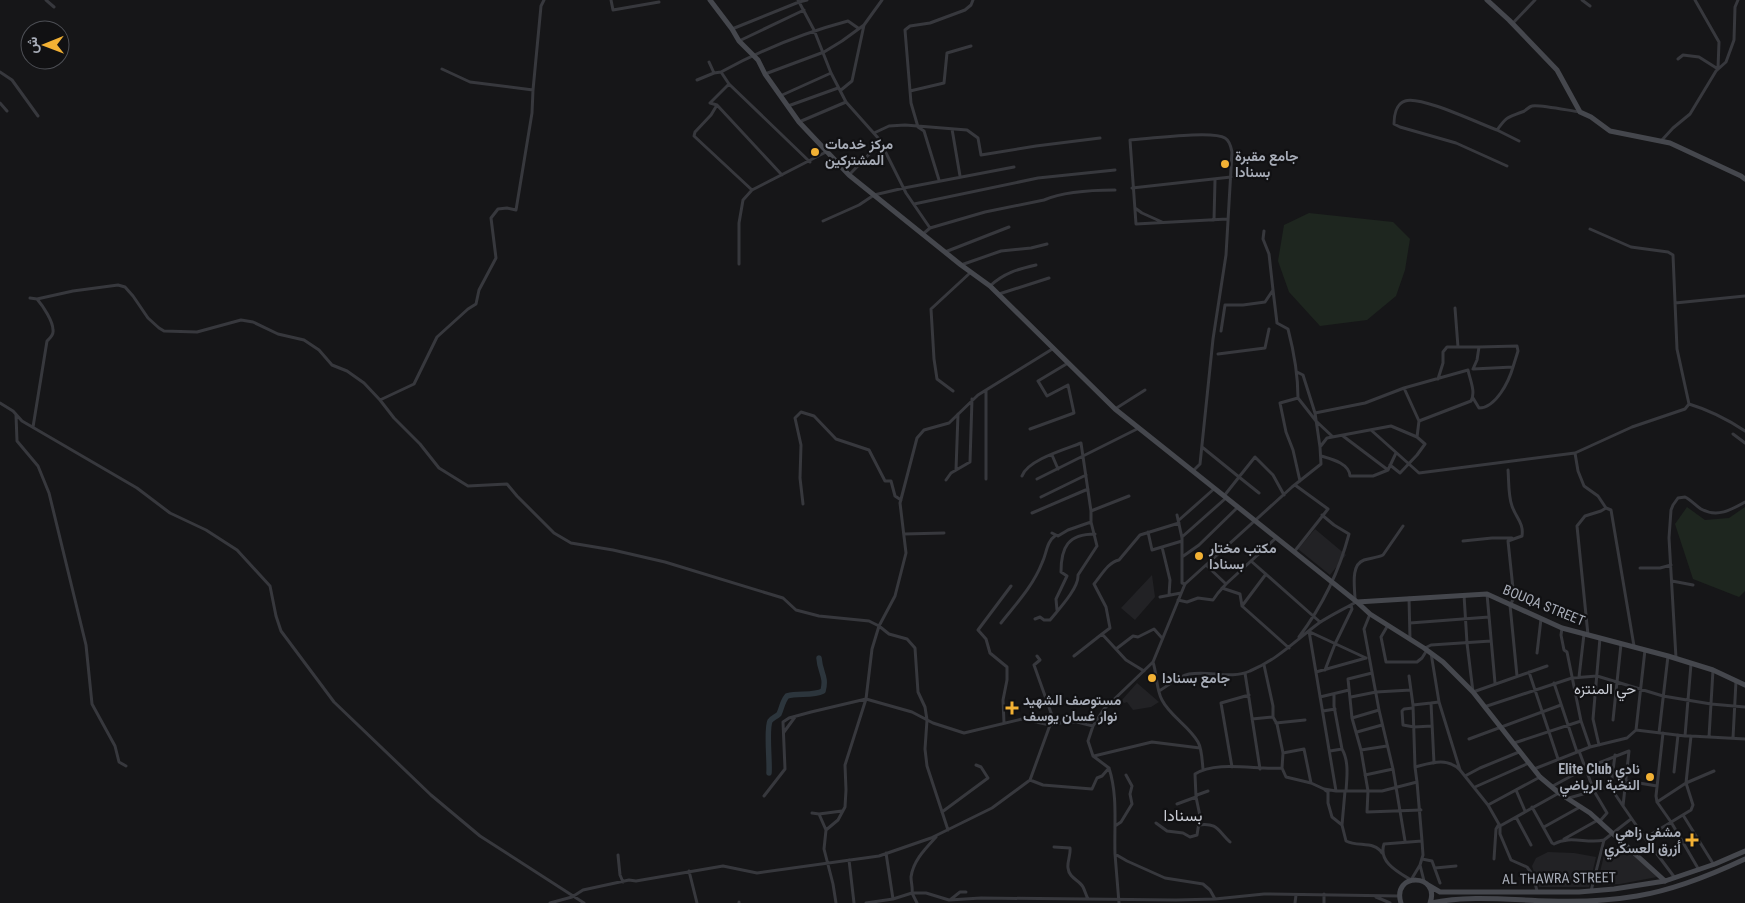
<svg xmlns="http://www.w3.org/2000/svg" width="1745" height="903" font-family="'Roboto Condensed',Vazirmatn,sans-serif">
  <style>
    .built { fill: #222225 }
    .green { fill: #1e261f }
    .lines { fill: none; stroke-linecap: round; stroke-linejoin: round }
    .river { stroke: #2c353c; stroke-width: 5.5 }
    .street { stroke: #37383d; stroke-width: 3 }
    .secondary { stroke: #45474d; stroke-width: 5 }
    .poi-dot { fill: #f2b134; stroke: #111113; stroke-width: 2 }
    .labels { text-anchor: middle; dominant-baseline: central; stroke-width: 4.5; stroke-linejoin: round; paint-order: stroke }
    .poi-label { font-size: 14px; font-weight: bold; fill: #a8adb8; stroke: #111113; text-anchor: start }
    .street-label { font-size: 14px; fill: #a8adb8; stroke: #111113 }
    .neighbourhood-label { font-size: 15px; fill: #c9ccd4; stroke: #111113 }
    .quarter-label { font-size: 16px; fill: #c9ccd4; stroke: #111113 }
  </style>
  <rect width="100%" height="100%" fill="#161618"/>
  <path class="built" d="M1315,529L1346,555L1330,575L1298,549Z
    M1152,575L1155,597L1135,620L1121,608Z
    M1137,683L1159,702L1151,707L1133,710L1127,702L1124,703L1121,701Z
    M1629,850L1657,877L1620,884L1597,885L1604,855Z
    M1548,852L1574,853L1596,857L1589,887H1539L1532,866L1536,858Z"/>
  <path class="green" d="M1309,213L1393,222L1410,239L1405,270L1396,296L1367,320L1320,326L1289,292L1278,261L1284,225Z
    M1687,507L1705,520L1729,518L1745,507V591L1739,597L1693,579L1675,524Z"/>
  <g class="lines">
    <path class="river" d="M769,773C770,761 766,729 770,721C772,718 776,717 779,714C782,708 782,702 787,696C799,693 813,696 823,691C827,676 820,673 819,658"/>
    <path class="street" d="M46,0L54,7
      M611,0L613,10L659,2
      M798,0L814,30L831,73L846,102L879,139L906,193L930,228
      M1582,0L1590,6
      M1695,0L1719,42L1718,68
      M1513,23L1535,0
      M732,29L799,2L807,0
      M739,41L804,10
      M1678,59L1683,55L1699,57L1718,69
      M709,62L714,73L721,72L729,84L810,162
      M442,69L470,82L533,90
      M0,72L12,80L38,116
      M721,72C761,50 803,33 848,21L858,28
      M765,74L824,52L842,41L864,25
      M697,80L714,73
      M729,84L710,103L717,105L782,175
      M841,90L852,81L864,25L882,0
      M910,91L944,83L947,53L971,46
      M780,96L831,73
      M0,103L7,111
      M717,105L711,115L695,132L694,136L752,190
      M788,106L838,88
      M799,122L846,102
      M952,129L960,176
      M1497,130L1519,141
      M874,133L889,126L905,125L967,130L978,138L981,155L1036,146L1100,138
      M1662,140L1673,128L1690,114L1716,71L1726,62L1734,40L1735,7L1738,0
      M1507,166L1456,143L1400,127L1394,124C1394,116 1396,104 1405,101C1420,95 1480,124 1497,130C1507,116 1507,118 1522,112C1526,111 1528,107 1532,106C1538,104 1571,111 1580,112
      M849,175L881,142
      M939,180L924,131L918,127L911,103L905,30L910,26L930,23L965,10L971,5L973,0
      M1132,188L1231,177
      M914,204L1038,178L1115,170
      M1135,208L1142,213L1162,222
      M1214,220L1215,180
      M823,221L859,205L874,195L904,188L1014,167
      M923,234L930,228L985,212L1044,200C1065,191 1093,190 1115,190
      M945,252L1009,227
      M739,264V223L743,200L752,190L826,152
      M961,265L1001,251L1031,248L1047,244
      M990,286C1004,273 1018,269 1036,265
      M1273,290L1277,323L1288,329C1294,352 1298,374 1298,398
      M999,294L1049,278
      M30,298L37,299L73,291L118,285L125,287L133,296L148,318L159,328L164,331L197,332L241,320L253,322L278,334L304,340L319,350L332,365L347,371L364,383L380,400L394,418L420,444L439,468L468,486L507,484L517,496L554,533L571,543L613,550L665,562L783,598L796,610L819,616L869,621L879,626L889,634L907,639L915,648L918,692L925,707L927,720L925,749L927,766L948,830
      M1675,303L1745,296
      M1455,308L1458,347H1479L1477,360L1473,369
      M1221,331L1225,305H1243L1265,302L1273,290L1269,254L1263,239L1264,231
      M1479,347L1517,346L1518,351L1513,367
      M1218,354L1265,348L1269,329
      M1473,369L1513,367C1509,381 1496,408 1479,408L1473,398
      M1297,372L1303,375L1315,413
      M1438,379L1443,363V352L1447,347H1458
      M1404,388L1419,421
      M953,391L937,379L934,359L931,309L971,272
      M380,400L414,384L437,337L468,309L476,304L479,290L496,258L491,218L498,209L507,208L516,210L532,113L533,90L541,6L544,0
      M0,403L13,411L22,421L137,488L170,513L206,530L237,550L270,586L276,616L281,631L334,702L431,795L480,836L584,903
      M1689,404C1709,410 1727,419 1745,431
      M1115,409L1145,390
      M16,415L17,441L38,466L49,493L86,645L92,704L115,746L119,762L126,766
      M33,427L47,341C50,338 54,335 53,330C53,321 43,306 37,299
      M1030,429L1074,413L1068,385L1047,396L1038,381L1068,363
      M1371,430L1419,473L1575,453
      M1733,434L1745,443
      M1343,436L1388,470
      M1202,447L1239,477L1224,496
      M1052,455L1058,469
      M1321,456C1331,459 1349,463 1350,476H1373L1388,470L1396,453
      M1390,465L1400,473L1417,455L1425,444L1417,437
      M956,470L958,414
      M1194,470L1200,464L1213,339L1226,255L1232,152C1231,147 1230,141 1225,138C1213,130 1147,139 1130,140L1136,224L1227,219
      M1508,470C1509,481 1508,495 1512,506C1516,518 1524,523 1522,536L1508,541L1514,598L1510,605L1517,676
      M1022,476C1027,460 1066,449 1081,443L1091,511V522L1097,546L1078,575C1079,588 1058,610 1050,620H1044L1040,617L1035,619
      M986,479V391
      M1037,479L1139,428
      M946,480L951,473L970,462L972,399
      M1300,481L1293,450L1286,432L1280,403L1298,398L1316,421L1333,437
      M1259,493L1239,477L1255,457L1273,475L1284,495
      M1041,497L1086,475
      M803,504L800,478L801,445L795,418L801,412L814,416L836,439L869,450L885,481H891L895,496L901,500
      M1606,508L1611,510L1634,646
      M1091,511L1129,496
      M1032,513L1088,489
      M1177,515L1182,538V583L1185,584
      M1179,520L1215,488
      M1148,532L1152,550L1182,541
      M1052,533L1058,536L1068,530L1091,522
      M904,534L944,533
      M1182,537L1226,498
      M1463,541L1492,538H1512
      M1162,547L1170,580L1169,595
      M1294,552L1328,509L1295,485
      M1182,557L1199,545L1238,507
      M1251,561L1320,622
      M1206,565L1226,584L1276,538
      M1640,568H1660L1671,565
      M1266,574L1242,606L1289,648
      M1672,581L1693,585
      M1222,588L1240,594L1242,606
      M1487,594L1495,683
      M1464,595L1467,643L1473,692L1547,666
      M1160,597L1181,593
      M1409,598L1410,639
      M1178,600L1187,602L1198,598L1213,600L1218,593L1226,584
      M1355,600C1355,588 1350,565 1364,560C1370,558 1377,558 1383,555L1403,526
      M1057,610L1056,599L1067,576L1061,572C1061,547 1068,534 1095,534
      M1370,614L1364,629L1379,710L1393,769L1405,841
      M1001,623C1016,604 1033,586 1042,563C1047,553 1046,542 1056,535
      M1410,623L1489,617
      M1388,625L1381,637L1386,662H1417L1422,658L1427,650
      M1562,628L1561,635L1564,650L1567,652L1581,721L1590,747
      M1309,631L1336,791
      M1310,632L1366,658
      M1102,634L1110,628L1106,607L1094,584C1101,576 1108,562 1119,560L1140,535L1179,523
      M1588,635L1577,526L1585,516L1601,511L1606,508L1598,496L1584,486L1578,471L1575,453L1632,427L1685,409L1689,404L1677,349L1673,255L1668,252L1631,247L1590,229
      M1299,637C1323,605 1339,572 1349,534L1334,525L1322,515
      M1425,648L1431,645L1491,641
      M1116,649L1133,636L1138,637L1154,629L1162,638
      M1431,653L1439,702L1460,770L1488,805L1500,826L1559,793
      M1537,653L1541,619
      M1037,656L1040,660L1034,665L1055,724
      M1074,656L1102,634L1126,660L1144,671
      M1676,658L1669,538L1671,510L1673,505L1678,498L1685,497C1691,500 1695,505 1701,509C1717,518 1731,510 1745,502
      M1153,662C1157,674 1156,689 1162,700C1170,716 1189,726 1198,742C1202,749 1202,760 1203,769
      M1264,665L1273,706V717L1277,724L1283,753L1282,768
      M1325,670L1335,644L1352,609L1351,605
      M1316,672L1366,658
      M1529,672L1558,759
      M1245,673L1260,769
      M1372,673L1348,679L1352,718L1361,750L1368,791L1367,812L1421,810
      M1409,676L1413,705L1415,767
      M1579,677L1584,634
      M1554,683L1577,752
      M1159,691C1168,686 1178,676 1189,674C1210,670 1230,680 1250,671C1277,660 1296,640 1319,623C1331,615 1344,609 1356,602
      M1334,694V706L1342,749
      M1320,697L1349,690
      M1351,697L1376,692L1411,690
      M1413,705L1431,703
      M1484,707L1572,678L1597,676L1663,696L1711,704L1745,707
      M1413,708L1404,709L1402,711L1403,725L1414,727L1432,726
      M1323,711L1335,709
      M1352,718L1379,710
      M1252,719L1273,717
      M1613,720L1621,644
      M1004,723L1003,700L1007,680V667L990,653L986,639L978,630L1011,586
      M1276,723L1305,720
      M1636,730L1645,650
      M784,732L795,717
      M1357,732L1382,725
      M1659,733L1668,656
      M1663,733L1656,796L1657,802L1671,822L1699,870
      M1691,736L1745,739
      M1709,737L1713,670
      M1733,738L1736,681
      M1469,739L1561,705
      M1514,743L1581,721
      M1599,745L1593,719L1600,638
      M1361,750L1387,746
      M1330,751L1342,749C1349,761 1347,777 1346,791
      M1579,751L1594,791L1607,813L1600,821
      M1283,753L1304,749L1311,783
      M1094,756L1152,742L1200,748
      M1434,763L1431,703L1439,702
      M1232,767L1221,703L1249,695
      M1109,768C1118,796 1114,825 1115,854L1127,861L1165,878L1203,884L1210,890L1215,899
      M1534,769L1590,747L1627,738L1636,730L1685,736L1691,664
      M1674,772L1678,735
      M1365,775L1393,769
      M1465,776L1480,768L1519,752
      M1030,780L1043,785L1092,789L1097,778L1102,776L1109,768L1093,756L1088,741L1093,726L1104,709L1153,662L1185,584L1292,487L1321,464L1320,447L1327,438L1391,426L1417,437L1419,421L1471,401C1476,392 1470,380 1468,370L1404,388L1365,403L1315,413L1320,447
      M1627,781L1657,786
      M1417,782L1422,841L1423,855L1420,865L1424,881
      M1611,786L1613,791L1623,806
      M1475,787L1529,763
      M1551,787L1586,768L1629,751L1623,806L1645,838L1675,878
      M1325,790L1328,792V803L1332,817L1342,825L1346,841C1358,847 1375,841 1382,853
      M1516,790L1525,811
      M764,796L785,769L783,722L789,718L811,712L866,699L912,712L933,723L964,733L1022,719L1050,725L1065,722H1077L1093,726
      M1569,798L1611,786L1615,755
      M1657,802L1686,783L1691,736H1685
      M1177,804L1196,797L1195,774C1216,760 1257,770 1282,768L1286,777L1311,783L1324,789L1336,791H1382L1417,782L1415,767C1431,763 1447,757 1460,770
      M1488,805L1540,777
      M1532,807L1552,843L1554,844C1570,835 1587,844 1604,840
      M942,812L988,778L981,767L976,765
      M812,813L819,814
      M1683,815L1714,865
      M1516,817L1531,845
      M1156,823L1167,831L1183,833L1190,837L1197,835L1200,816L1196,797L1197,795L1208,791
      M1198,825C1218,822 1218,831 1230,842
      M1342,825L1345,791
      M1115,826L1121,822L1132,804L1130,794L1132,786L1126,775
      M1500,826V834L1511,860L1527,867L1533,875L1537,891
      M1544,827L1580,807
      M826,830L819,814L842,811
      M1645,838L1691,810L1693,805L1686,783L1714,771
      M1564,839L1598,820
      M1054,847L1070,848C1071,854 1067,862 1068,868C1069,878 1079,880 1083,887C1085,891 1086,895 1088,899
      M886,853L893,899
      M1115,854L1119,903
      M618,855L620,875L623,882
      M1422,859L1432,861L1440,883
      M1494,859L1496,829L1499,824
      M849,860L854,903
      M1420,865L1411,880C1398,872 1378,862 1384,844L1422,841
      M1435,868L1456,866
      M689,871L697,903
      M1591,891L1604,840L1631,819
      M1324,894V903
      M1376,897L1390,903
      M950,900L960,892H966
      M550,903L572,897L583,890L629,880L636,881L723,866L757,873L879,856L931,838L992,808L1030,780L1050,725
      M739,903V902
      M836,903L833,884L824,849L826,830L838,820L845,807L846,790L845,765L866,699L872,649L879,626L895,596L906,553L900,503L917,438L924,430L949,423L978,395L1054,348
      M866,903L893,899L912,893H926L949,900L981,898L1176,900L1215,899L1264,894L1399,896
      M917,903L912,893C913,888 911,883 911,877C913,861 925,849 936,837
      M1295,903L1296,895"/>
    <path class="secondary" d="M710,0L732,29L739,41L758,60L765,74L799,122L849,175L961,265L990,286L1115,409L1357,602L1370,614L1424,648L1443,662L1473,692L1540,777L1559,793L1590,813L1665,881
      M1487,0L1509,20L1557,70L1580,112L1591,117L1610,131L1670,143L1741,176L1745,179
      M1357,602L1487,594L1562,628L1668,656L1713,670L1745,685
      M1428,885L1440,892H1579L1614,889L1665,881L1715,864L1745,851
      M1401,903C1391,872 1441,873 1430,903
      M1431,903C1469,895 1510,900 1549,901C1578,902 1608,901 1637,896C1674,890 1711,875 1745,859"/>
  </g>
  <g class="poi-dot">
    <circle cx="815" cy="152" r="5"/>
    <circle cx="1225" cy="164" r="5"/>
    <circle cx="1199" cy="556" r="5"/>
    <circle cx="1152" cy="678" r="5"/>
    <path d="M1009.5 700.5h5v5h5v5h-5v5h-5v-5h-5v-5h5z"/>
    <circle cx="1650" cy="777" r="5"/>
    <path d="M1689.5 832.5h5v5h5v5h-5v5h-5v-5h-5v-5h5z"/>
  </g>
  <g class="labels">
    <g class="poi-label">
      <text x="825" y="144">مركز خدمات<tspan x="825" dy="16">المشتركين</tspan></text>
      <text x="1235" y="156">جامع مقبرة<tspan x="1235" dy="16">بسنادا</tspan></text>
      <text x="1209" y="548">مكتب مختار<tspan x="1209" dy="16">بسنادا</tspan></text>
      <text x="1162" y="678">جامع بسنادا</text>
      <text x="1023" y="700">مستوصف الشهيد<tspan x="1023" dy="16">نوار غسان يوسف</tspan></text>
      <text x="1640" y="769" text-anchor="end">Elite Club نادي<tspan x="1640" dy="16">النخبة الرياضي</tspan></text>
      <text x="1681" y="832" text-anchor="end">مشفى زاهي<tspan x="1681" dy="16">أزرق العسكري</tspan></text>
    </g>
    <g class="street-label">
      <text transform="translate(1544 605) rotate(22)">BOUQA STREET</text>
      <text transform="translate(1559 878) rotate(-1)">AL THAWRA STREET</text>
    </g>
    <g class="neighbourhood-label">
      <text x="1605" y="689">حي المنتزه</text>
    </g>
    <g class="quarter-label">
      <text x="1183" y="815">بسنادا</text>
    </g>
  </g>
  <g transform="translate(45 45) rotate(269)"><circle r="24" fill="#111113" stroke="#4d4f55"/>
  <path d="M0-4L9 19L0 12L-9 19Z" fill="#f2b134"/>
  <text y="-8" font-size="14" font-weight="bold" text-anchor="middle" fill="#a8adb8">ش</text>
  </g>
</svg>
